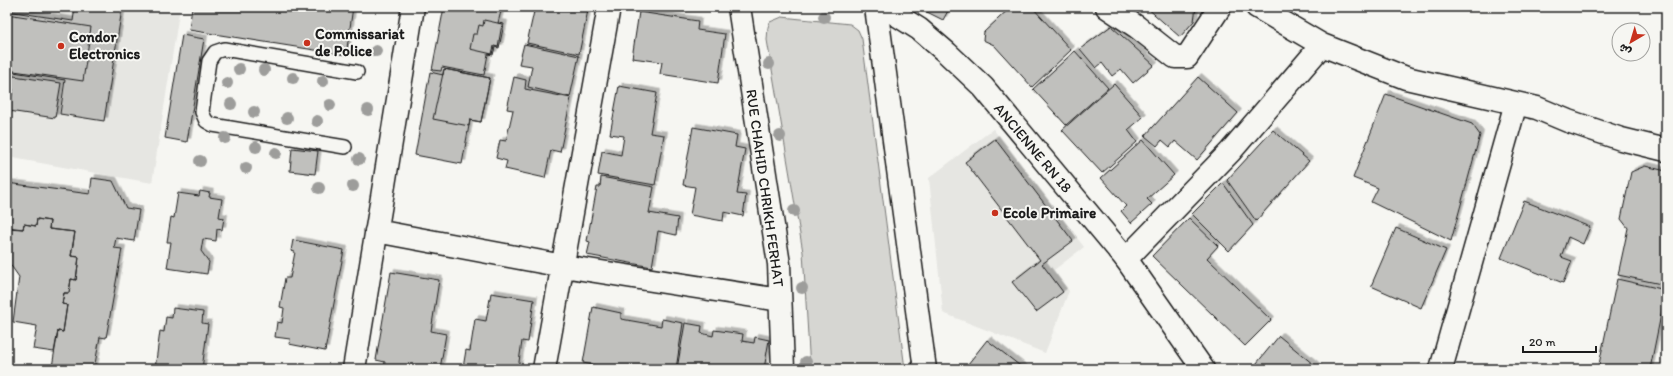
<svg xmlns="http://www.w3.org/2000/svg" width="1673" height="376" font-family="Itim,'Playpen Sans Arabic',sans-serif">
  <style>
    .built { fill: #e6e6e2 }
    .green { fill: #d6d6d2; stroke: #797977 }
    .building { fill: #c0c0bd; stroke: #1c1c1c; filter: url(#shadow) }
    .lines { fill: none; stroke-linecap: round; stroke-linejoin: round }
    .lane-casing { stroke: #1c1c1c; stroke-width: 16 }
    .street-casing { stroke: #1c1c1c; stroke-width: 25 }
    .secondary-casing { stroke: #1c1c1c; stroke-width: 25 }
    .lane { stroke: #f6f6f2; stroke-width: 13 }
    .street { stroke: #f6f6f2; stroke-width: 22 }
    .secondary { stroke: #f6f6f2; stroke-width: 22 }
    .tree { fill: #9d9d9b }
    .poi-dot { fill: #c8321e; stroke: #f6f6f2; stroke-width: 1.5 }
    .labels { text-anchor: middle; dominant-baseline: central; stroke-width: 4; stroke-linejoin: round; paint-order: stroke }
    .poi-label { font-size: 15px; font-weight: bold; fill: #1c1c1c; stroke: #f6f6f2; text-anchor: start }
    .street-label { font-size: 15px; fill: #1c1c1c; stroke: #f6f6f2 }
  </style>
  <defs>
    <filter id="shadow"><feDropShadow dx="3.5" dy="-3.5" stdDeviation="0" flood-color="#0004"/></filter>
  </defs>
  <rect width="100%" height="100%" fill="#f6f6f2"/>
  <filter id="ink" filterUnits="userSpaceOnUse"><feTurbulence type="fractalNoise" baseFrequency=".025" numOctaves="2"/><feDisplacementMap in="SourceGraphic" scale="8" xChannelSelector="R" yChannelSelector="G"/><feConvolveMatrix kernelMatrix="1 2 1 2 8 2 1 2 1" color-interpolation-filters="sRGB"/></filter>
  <g filter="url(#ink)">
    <path class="built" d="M7,7H180L152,183L7,157Z
      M993,129L1084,247L1054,270L1069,291L1045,353L943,313L929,178Z"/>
    <path class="green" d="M782,17L850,24L858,30L862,39L905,369H810L803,252L767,40L768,27L770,22Z"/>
    <path class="building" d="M75,7H112L122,9L104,121L60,114L65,80L7,71V11L73,21Z
      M192,7H353L346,55L189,30Z
      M444,7H502L498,23L504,24L499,48L495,47L493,55L488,54L484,75L442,67L441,71L432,70Z
      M535,7H572L588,10L579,54L527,43Z
      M927,7H950L943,20L925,11Z
      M1011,7H1032L1071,50L1032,87L994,45L983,40L984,32Z
      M1146,7H1196L1194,21L1180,37Z
      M639,12L698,21L697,30L725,34L718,83L660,74L662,62L632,58Z
      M7,14L91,27L83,81L7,70Z
      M484,20L502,24L498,47L494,46L492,54L470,49L473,34H477L479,25L483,26Z
      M1111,26L1154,65L1133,83L1121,69L1112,76L1102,63L1096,68L1080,49Z
      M182,35L204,39L187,142L165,138Z
      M524,44L579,56L570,97L528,87L532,66L519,64Z
      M1075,51L1108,88L1066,125L1033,89Z
      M444,69L490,78L481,122L470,120L462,164L415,155L430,72L443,75Z
      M444,69L490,78L481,122L470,120L469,126L433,119Z
      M7,75L61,83L55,118L9,111L13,89L7,88Z
      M514,77L526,80L525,89L571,98L560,152L551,150L545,178L505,169L507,161L496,158L500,140L506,141L513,110L507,109Z
      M1198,77L1238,113L1197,160L1175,141L1170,147L1162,140L1157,146L1145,136Z
      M1114,84L1143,117L1128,130L1137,142L1102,173L1062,130Z
      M619,86L657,93L650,133L664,135L655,185L598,175L602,151L621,155L624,136L610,134Z
      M1386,94L1472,124L1480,135L1451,241L1371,202L1378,188L1353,178Z
      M693,127L737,135L735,147L745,149L737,194L746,195L743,216L724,212L723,221L690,215L695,187L683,185Z
      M1273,130L1309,161L1256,221L1227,180Z
      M995,139L1073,241L1042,264L1063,292L1036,312L1012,282L1040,260L965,162Z
      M1143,140L1174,175L1147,199L1152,204L1131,223L1121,211L1126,206L1101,178Z
      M292,148L318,151L315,174L290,171Z
      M1645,166L1666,171V285L1618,275L1628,228L1621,219L1631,172Z
      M601,177L654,187L649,213L678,218L676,235L658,231L652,267L587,255L590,242L587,241L597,187H600Z
      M92,178L113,181L126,208L139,210L134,241L116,238L114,248L122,249L106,338L100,337L94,369H64L52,367L58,331L63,332L67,305L62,304L64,293H69L71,279L76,280L79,257L71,256L75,232L49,229L50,221L37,219L36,226L24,224L23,229L7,228V183L90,194Z
      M1223,183L1253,225L1229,251L1192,214Z
      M200,191L210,193L209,197L222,199L219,217L224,218L222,230L217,229L216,241L203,239L201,251L209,262L207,274L167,268L171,242H167L171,217L174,218L178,193L199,196Z
      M1524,201L1590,227L1583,244L1568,237L1561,257L1572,261L1563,283L1501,258Z
      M1189,218L1218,246L1207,258L1271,320L1245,346L1152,256Z
      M37,219L50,221L49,229L75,232L71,256L79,257L76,280L71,279L69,293H64L62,304L67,305L63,332L58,331L54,352L33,349L37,326L13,322L19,277L7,260V227L23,229L24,224L36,226Z
      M1396,228L1446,250L1421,308L1371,286Z
      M293,240L344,250L325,351L289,344L290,339L275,337L277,322L282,323L284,308L280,307L285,278H290L295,252L291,251Z
      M391,272L439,280L431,331L446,334L440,369H384L385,362L376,360Z
      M1617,279L1666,290L1650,369H1598Z
      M491,293L534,300L528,342L522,341L518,369L463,368L466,350L470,351L475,319L486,321Z
      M593,307L621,313V319L661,326L662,319L683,323L676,369H609V368L583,363Z
      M173,308L203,312L202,323L208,324L202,369H155L160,331L164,332L166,317L172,318Z
      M685,323L702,326L701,333L713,336L714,330L743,334L742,341L754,343L755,337L769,340L764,369H677Z
      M1279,336L1319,369H1252Z
      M987,340L1024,369H964Z"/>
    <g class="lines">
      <g class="lane-casing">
        <path id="lane" d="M345,147L213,125L206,121L202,112L209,61L215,52L224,49L357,72"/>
      </g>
      <g class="street-casing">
        <path id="street" d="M739,7L779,264L783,369
          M876,7L925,369
          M1107,7L1137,27L1175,57H1187L1220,7
          M1257,7L1322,45L1406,78L1537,108L1568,121L1621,139L1666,150
          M376,231L563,266L780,300
          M1126,259L1230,152L1322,45
          M354,369L413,7
          M544,369L609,7
          M1441,369L1516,103"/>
      </g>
      <g class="secondary-casing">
        <path id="secondary" d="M884,7L919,29L947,53L983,87L1126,259L1203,369"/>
      </g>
      <use href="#lane" class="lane"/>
      <use href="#street" class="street"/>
      <use href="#secondary" class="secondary"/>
    </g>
    <g class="tree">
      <circle cx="824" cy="17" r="6"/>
      <circle cx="376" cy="51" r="6"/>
      <circle cx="769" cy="64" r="6"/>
      <circle cx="239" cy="69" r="6"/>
      <circle cx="264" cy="70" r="6"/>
      <circle cx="293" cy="78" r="6"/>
      <circle cx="323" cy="81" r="6"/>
      <circle cx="227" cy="83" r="6"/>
      <circle cx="231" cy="104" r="6"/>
      <circle cx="330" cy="105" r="6"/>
      <circle cx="368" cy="110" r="6"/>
      <circle cx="254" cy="112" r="6"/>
      <circle cx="287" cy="118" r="6"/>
      <circle cx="317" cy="121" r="6"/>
      <circle cx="780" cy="136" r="6"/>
      <circle cx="225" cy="138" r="6"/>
      <circle cx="256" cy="147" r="6"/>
      <circle cx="276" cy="153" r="6"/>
      <circle cx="359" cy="159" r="6"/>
      <circle cx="200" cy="161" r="6"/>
      <circle cx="246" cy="168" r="6"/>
      <circle cx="353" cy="186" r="6"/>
      <circle cx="319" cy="188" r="6"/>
      <circle cx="794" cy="211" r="6"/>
      <circle cx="802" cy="288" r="6"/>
      <circle cx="806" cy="362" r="6"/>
    </g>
  </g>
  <g class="poi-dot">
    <circle cx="307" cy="43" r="4"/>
    <circle cx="61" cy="46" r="4"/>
    <circle cx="995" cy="213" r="4"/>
  </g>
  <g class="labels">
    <g class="poi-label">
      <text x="315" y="34">Commissariat<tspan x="315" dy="17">de Police</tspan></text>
      <text x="69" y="37">Condor<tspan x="69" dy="17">Electronics</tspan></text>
      <text x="1003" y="213">Ecole Primaire</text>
    </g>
    <g class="street-label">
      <text transform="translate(1033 148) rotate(50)">ANCIENNE RN 18</text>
      <text transform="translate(765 188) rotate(82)">RUE CHAHID CHRIKH FERHAT</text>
    </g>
  </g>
  <rect width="1673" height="376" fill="none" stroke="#f6f6f2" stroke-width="24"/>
  <rect x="12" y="12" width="1649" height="352" fill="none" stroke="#1c1c1c" stroke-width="1.5" filter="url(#ink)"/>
  <g transform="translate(1631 42) rotate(218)"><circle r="19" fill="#f6f6f2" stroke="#9f9f9c"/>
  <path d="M0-3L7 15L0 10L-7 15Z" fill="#c8321e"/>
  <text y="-6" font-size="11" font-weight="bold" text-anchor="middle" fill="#1c1c1c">ش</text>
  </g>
  <path d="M1523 346v6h73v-6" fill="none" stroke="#1c1c1c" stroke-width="2"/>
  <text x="1529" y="346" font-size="12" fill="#1c1c1c" stroke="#f6f6f2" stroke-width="3" paint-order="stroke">20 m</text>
</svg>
